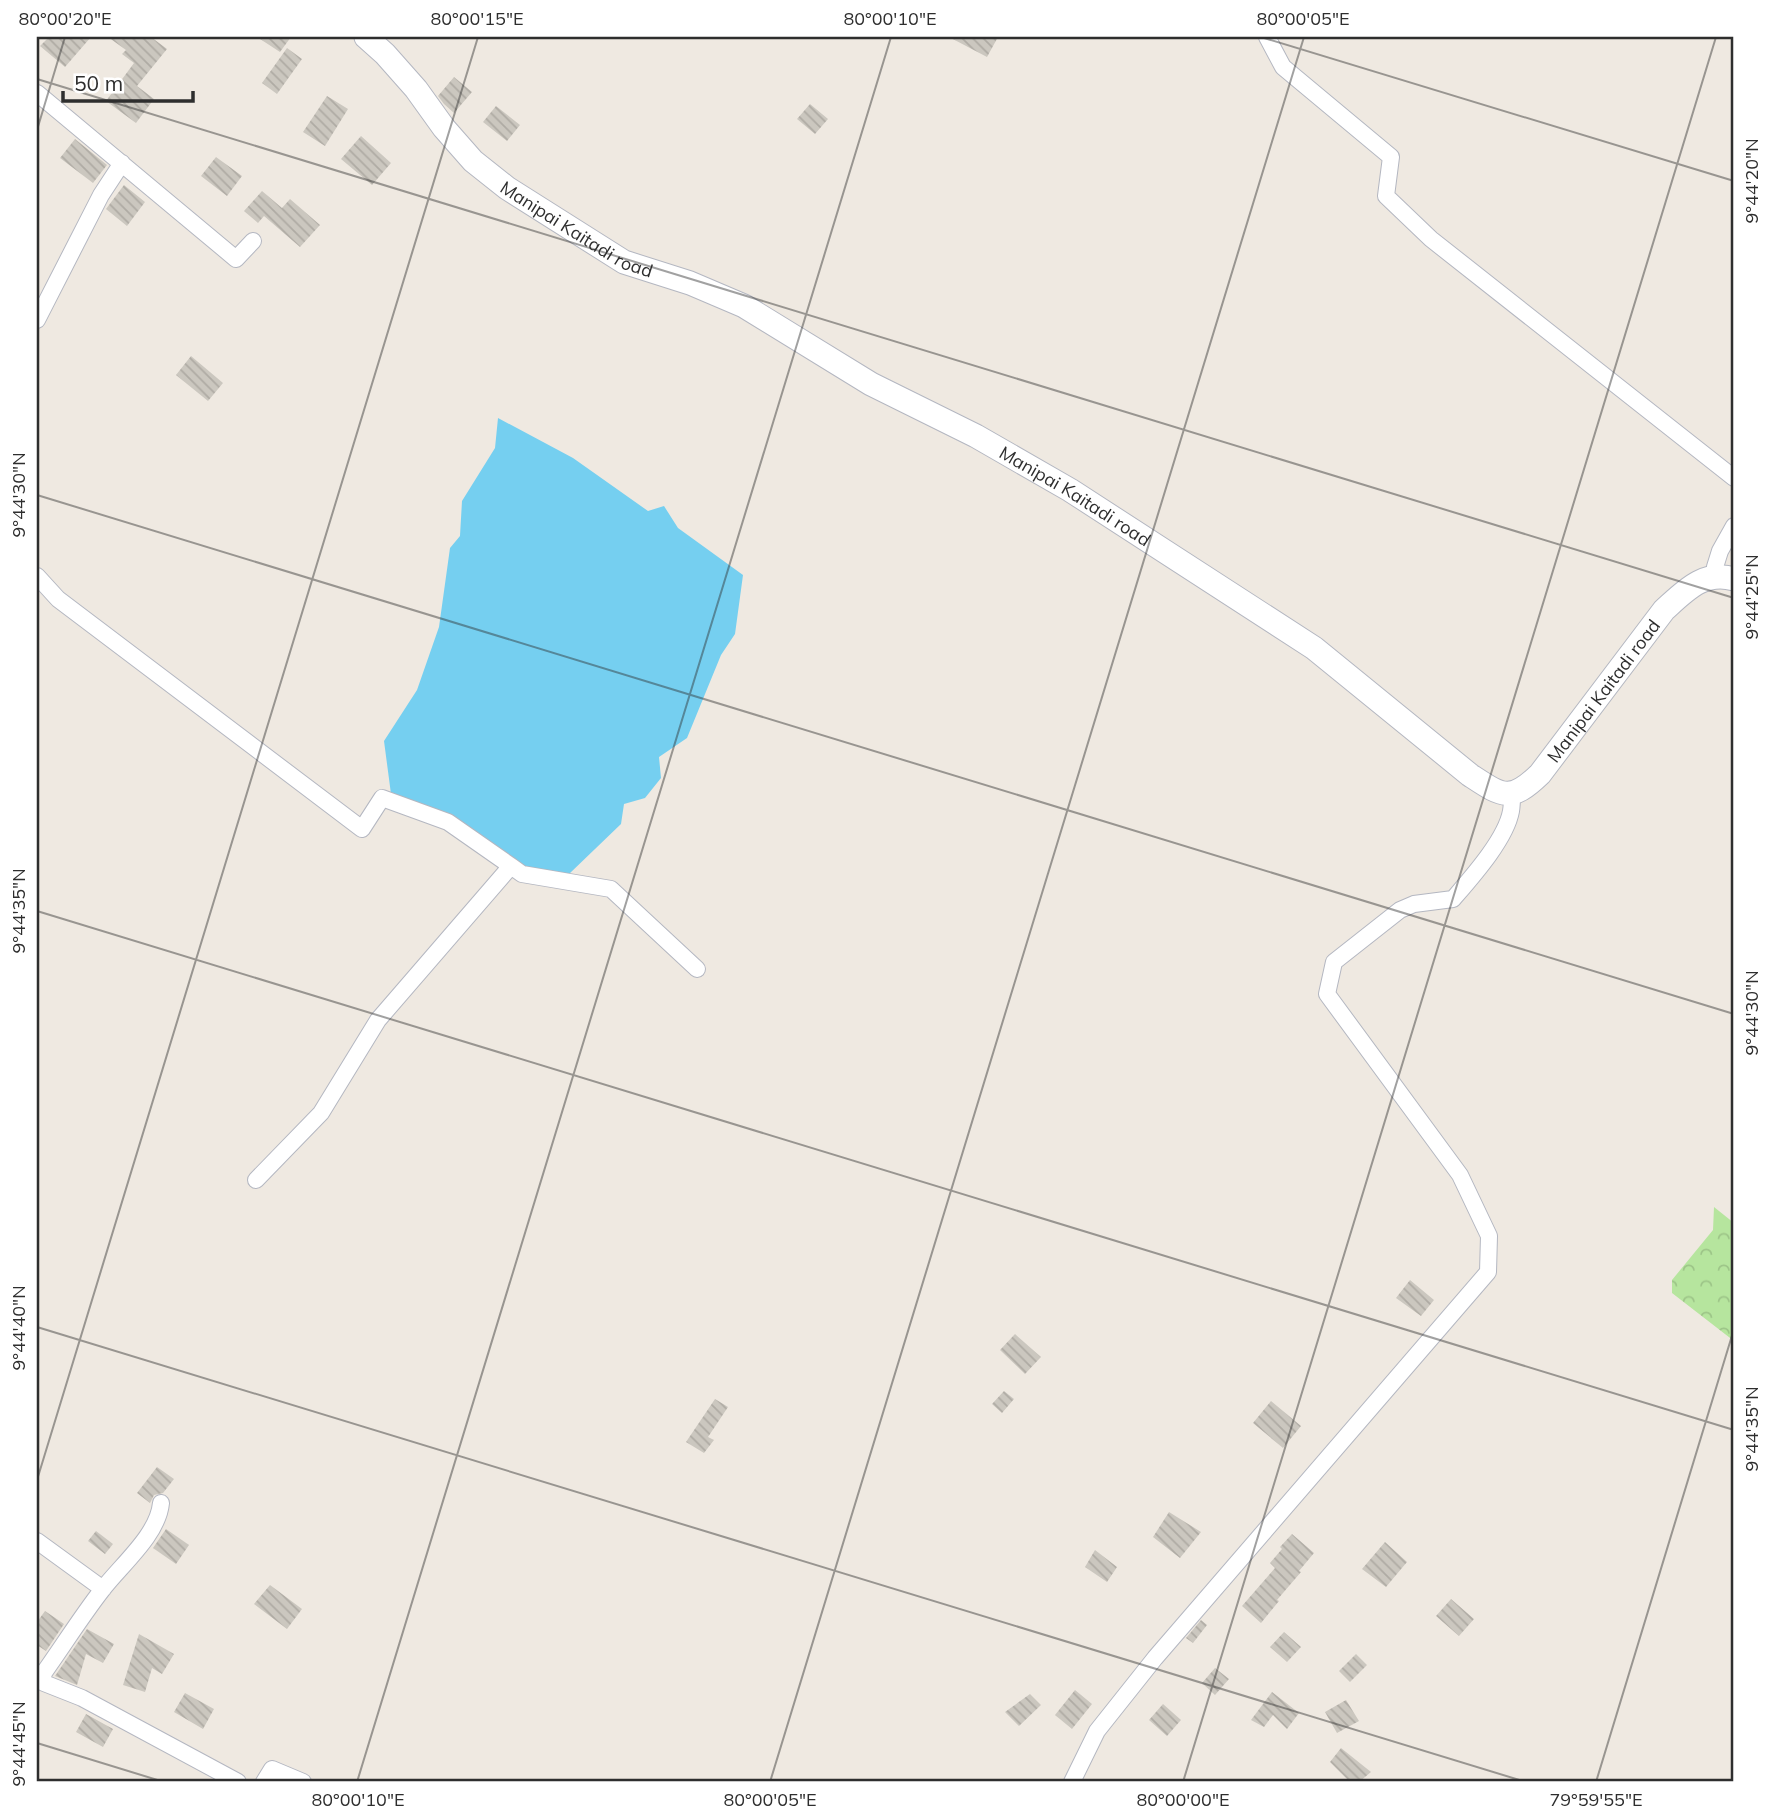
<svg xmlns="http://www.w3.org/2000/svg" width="1771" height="1819" font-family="Mulish,sans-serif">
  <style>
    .forest { fill: url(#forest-crowns) }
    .water { fill: #75cff0 }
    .building { fill: url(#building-back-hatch) }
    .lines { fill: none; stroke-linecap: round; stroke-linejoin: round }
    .street-casing { stroke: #b4b7c1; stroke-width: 18 }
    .secondary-casing { stroke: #b4b7c1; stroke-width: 25 }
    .street { stroke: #fff; stroke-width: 16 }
    .secondary { stroke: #fff; stroke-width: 23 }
    .ticks { fill: none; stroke: #2e2e2e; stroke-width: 2; stroke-opacity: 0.45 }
    .labels { text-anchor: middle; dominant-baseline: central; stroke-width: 5; stroke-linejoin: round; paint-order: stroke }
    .street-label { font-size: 18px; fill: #2e2e2e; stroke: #fff }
    .neatline { fill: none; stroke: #2e2e2e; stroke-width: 2.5 }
    .ticks-label { font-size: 18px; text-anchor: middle; fill: #2e2e2e }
  </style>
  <defs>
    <pattern id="forest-crowns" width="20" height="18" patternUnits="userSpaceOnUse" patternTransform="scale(1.75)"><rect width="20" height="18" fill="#b6e59e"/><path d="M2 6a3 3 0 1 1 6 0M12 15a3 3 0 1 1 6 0" fill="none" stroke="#9dc588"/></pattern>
    <pattern id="building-back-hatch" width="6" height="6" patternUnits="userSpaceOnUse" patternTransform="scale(1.75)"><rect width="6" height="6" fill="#cbc7bf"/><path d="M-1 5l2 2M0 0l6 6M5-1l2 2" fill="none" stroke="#afaba4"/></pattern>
  </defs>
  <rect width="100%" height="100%" fill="#efe9e1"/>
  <path class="forest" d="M1714,1207L1734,1223V1341L1672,1293V1280L1713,1230Z"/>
  <path class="water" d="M498,418L573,458L648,511L664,506L678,528L743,575L735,634L721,655L687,738L659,757L661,778L645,798L624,804L621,824L569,874L525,870L391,794L384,741L417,690L439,627L450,548L460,536L462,501L495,448Z"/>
  <path class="building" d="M49,37H91L65,67L40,46Z
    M108,37H151L167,49L137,86L154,99L136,123L106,101L134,63L122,54L126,50Z
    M257,37H291L280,52Z
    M949,37H998L987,57Z
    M287,48L302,59L277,94L262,83Z
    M454,77L472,92L454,113L444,104L438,96Z
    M327,96L348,109L325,146L303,132Z
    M810,104L828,119L815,134L797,119Z
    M496,106L520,125L507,141L483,122Z
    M361,136L391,163L372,185L341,159Z
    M75,139L107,165L93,183L60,158Z
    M216,157L242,176L227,196L201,176Z
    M124,185L145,202L127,226L106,209Z
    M262,191L282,208L290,199L320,225L300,247L264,216L258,223L244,211Z
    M191,356L223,383L208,401L176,375Z
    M1410,1280L1434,1300L1421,1316L1396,1298Z
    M1015,1334L1041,1357L1025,1374L1000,1350Z
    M1004,1391L1014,1399L1002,1413L992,1404Z
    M715,1399L728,1407L708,1437L714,1440L704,1453L686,1442Z
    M1271,1401L1301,1426L1283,1448L1253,1423Z
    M157,1467L174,1479L163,1493L154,1495L150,1503L137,1493Z
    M1169,1512L1201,1532L1180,1558L1153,1537Z
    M166,1529L189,1545L176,1564L153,1548Z
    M96,1531L113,1544L105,1554L88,1541Z
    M1292,1534L1314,1553L1299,1571L1301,1572L1277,1600L1279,1601L1261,1623L1242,1606L1275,1568L1270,1563L1282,1549L1280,1547Z
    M1385,1542L1407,1562L1386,1587L1362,1569Z
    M1095,1550L1117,1567L1107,1582L1085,1567Z
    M270,1585L302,1609L287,1629L254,1604Z
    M1451,1599L1474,1619L1459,1636L1436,1616Z
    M45,1611L64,1624L46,1651L37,1645V1622Z
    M1201,1620L1207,1625L1193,1643L1186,1638Z
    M87,1629L114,1644L103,1663L86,1654L77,1685L55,1676Z
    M1284,1632L1301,1647L1287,1662L1270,1647Z
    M139,1634L174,1654L162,1674L152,1668L145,1692L123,1685Z
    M1356,1654L1367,1665L1350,1682L1339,1671Z
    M1215,1668L1229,1679L1215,1695L1202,1683Z
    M1075,1690L1092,1704L1072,1729L1055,1715Z
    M1272,1692L1299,1713L1287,1729L1273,1715L1264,1727L1251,1720Z
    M185,1693L214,1709L203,1729L174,1712Z
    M1030,1694L1041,1705L1019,1726L1005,1712Z
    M1346,1700L1359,1721L1337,1733L1325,1712Z
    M1163,1704L1181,1720L1167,1736L1149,1720Z
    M86,1714L113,1729L103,1747L76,1732Z
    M1341,1748L1371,1772L1359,1782H1350L1330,1762Z"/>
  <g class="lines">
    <g class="street-casing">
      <path id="street" d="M1267,37L1283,67L1391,157L1386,196L1431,239L1734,478
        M37,93L236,259L253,241
        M37,320L101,195L122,163
        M1720,575L1715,567L1720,551L1734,526
        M37,576L58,599L362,829L382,798L448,822L511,866
        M256,1180L321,1113L378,1020L511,866L522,874L611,889L697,969
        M161,1503C158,1535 121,1565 102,1590C81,1617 63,1646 43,1674L44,1683L82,1698L238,1782
        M37,1541L103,1589
        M264,1782L272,1769L303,1782
        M1072,1782L1097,1731L1155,1658L1488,1272L1489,1236L1460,1175L1327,994L1334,962L1400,910L1414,904L1453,899C1472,877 1506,839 1511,811C1512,805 1512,799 1512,794"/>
    </g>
    <g class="secondary-casing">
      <g id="secondary">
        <path id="s1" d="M366,37L385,54L416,89L444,128L473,161L507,188L624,262L690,283L744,306L871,384L976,436L1070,490L1314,648L1470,775C1502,796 1510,803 1540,774L1664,610C1685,591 1704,570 1734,579"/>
      </g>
    </g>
    <use href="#street" class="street"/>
    <use href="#secondary" class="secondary"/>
  </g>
  <path class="ticks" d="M1261,37L1734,181M37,79L1734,598M37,130L65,37M37,495L1734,1014M37,911L1734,1430M37,1327L1526,1782M37,1480L478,37M37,1743L164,1782M357,1782L891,37M770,1782L1304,37M1183,1782L1716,37M1596,1782L1734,1329"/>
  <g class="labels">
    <g class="street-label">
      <text stroke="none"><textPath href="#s1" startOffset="289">Manipai Kaitadi road</textPath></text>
      <text stroke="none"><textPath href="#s1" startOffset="856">Manipai Kaitadi road</textPath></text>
      <text stroke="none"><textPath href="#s1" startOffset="1526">Manipai Kaitadi road</textPath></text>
    </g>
  </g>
  <rect width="1771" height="1819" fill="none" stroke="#ffffff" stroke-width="77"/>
  <path d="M63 91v10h130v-10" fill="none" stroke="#2e2e2e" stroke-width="3.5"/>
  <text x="74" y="91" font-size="21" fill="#2e2e2e" stroke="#ffffff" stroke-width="5" paint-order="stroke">50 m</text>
  <rect x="38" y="38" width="1694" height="1742" class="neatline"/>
  <g class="ticks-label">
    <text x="65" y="25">80°00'20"E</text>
    <text x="477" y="25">80°00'15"E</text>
    <text x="890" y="25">80°00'10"E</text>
    <text x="1303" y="25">80°00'05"E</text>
    <text transform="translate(1752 181) rotate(-90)" y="6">9°44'20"N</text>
    <text transform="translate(19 495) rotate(-90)" y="6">9°44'30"N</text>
    <text transform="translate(1752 597) rotate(-90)" y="6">9°44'25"N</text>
    <text transform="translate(19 911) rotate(-90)" y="6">9°44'35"N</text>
    <text transform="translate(1752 1013) rotate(-90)" y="6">9°44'30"N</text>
    <text transform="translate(19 1328) rotate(-90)" y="6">9°44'40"N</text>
    <text transform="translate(1752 1429) rotate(-90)" y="6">9°44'35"N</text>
    <text transform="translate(19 1744) rotate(-90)" y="6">9°44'45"N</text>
    <text x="358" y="1806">80°00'10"E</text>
    <text x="770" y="1806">80°00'05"E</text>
    <text x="1183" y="1806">80°00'00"E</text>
    <text x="1596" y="1806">79°59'55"E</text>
  </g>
</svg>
